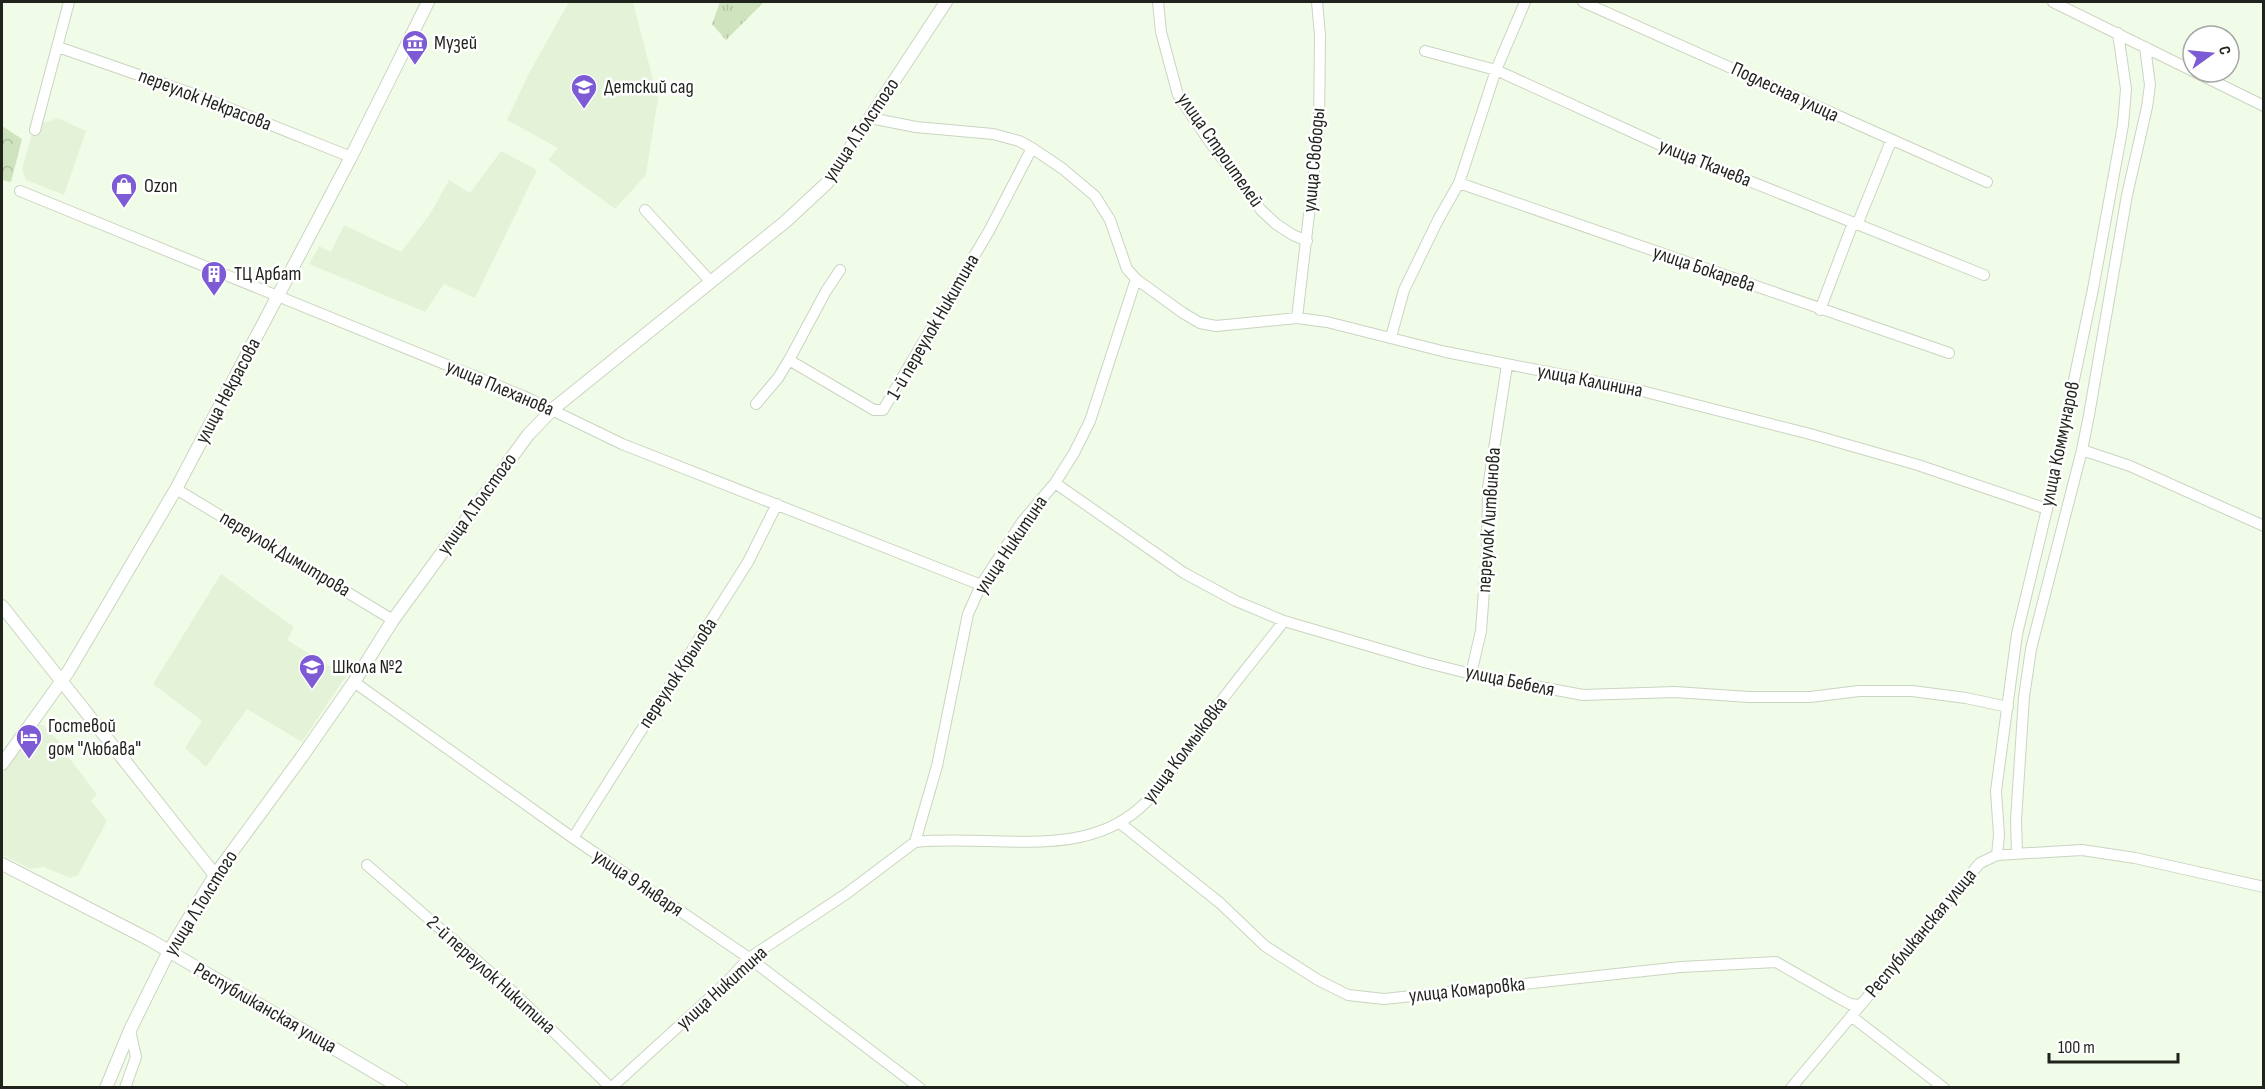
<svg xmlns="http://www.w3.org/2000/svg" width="2265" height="1089" font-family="'Sofia Sans Condensed',sans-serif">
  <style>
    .built { fill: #e4f3d8 }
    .grass { fill: url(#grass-tufts) }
    .forest { fill: url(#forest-crowns) }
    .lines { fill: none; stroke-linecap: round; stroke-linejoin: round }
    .minor-casing { stroke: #cad5c1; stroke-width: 12 }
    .tertiary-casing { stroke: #cad5c1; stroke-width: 14 }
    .minor { stroke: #fff; stroke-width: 10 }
    .tertiary { stroke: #fff; stroke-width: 12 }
    .labels { text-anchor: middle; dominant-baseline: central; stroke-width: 5; stroke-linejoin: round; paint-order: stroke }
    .poi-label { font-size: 20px; fill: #1f231c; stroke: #fff; text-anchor: start }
    .street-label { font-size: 20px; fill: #1f231c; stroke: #fff }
  </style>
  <defs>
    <pattern id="grass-tufts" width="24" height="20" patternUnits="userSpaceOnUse" patternTransform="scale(1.5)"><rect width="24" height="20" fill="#cfe4be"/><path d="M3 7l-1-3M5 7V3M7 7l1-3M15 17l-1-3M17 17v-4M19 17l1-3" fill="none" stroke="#b1c3a3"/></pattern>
    <pattern id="forest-crowns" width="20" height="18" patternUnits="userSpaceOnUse" patternTransform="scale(1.5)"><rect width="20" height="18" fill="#cfe4be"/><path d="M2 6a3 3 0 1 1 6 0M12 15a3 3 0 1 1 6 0" fill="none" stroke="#b1c3a3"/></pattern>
  </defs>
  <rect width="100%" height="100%" fill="#f1fce8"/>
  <path class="built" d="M569,2H633L658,99L646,175L615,209L548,160L558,148L507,120L530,71Z
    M58,118L86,131L64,195L26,180L22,169L34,126Z
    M501,151L537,170L475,298L444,284L425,312L309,264L319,246L331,252L344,225L401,252L430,214L449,180L470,193Z
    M221,574L294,627L287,640L346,676L302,742L247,709L206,767L185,748L202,721L153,684Z
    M37,725H43L60,742L66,754L97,794L91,801L107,821L78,875L70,878L44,867L31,869L2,855V774Z"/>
  <path class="grass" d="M720,2H764L726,40L712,24Z"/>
  <path class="forest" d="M2,126L22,139L11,182L2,180Z"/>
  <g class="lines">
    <g class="minor-casing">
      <path id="minor" d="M1158,2L1161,32L1178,95L1209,141L1261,210L1276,224L1293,235L1307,241
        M1583,2L1987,182
        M2053,2L2193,71
        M58,47L196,95L351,157
        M1425,51L1496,70L1667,148L1984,275
        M2195,72L2264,106
        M35,130L69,2
        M1459,183L1949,353
        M20,191L523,396L622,444L981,585
        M645,210L711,282
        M1857,225L1891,141
        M840,270L826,291L789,360L874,410H883L989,231L1032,148
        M1136,279L1183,313L1200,323L1216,326L1297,318L1327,322L1446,352L1634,389L1810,434L1918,465L2047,509
        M1820,310L1853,223
        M1297,318L1319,128L1320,35L1317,2
        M1391,337L1404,290L1438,220L1459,183L1496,70L1525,2
        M756,404L778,378L789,360
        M2082,450L2130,466L2264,526
        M1055,483L1184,573L1236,601L1284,621L1424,662L1471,674L1583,695L1675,692L1749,697H1810L1859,691H1912L1966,698L2008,707
        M176,489L393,620
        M1471,674L1481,631L1487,550L1488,488L1507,365
        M354,682L573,838L749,958L920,1088
        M1120,823L1220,903L1265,946L1318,980L1348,995L1384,999L1681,967L1776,962L1837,997L1850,1004L1861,1005
        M573,838L748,562L777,504
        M915,842C966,837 1019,846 1069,839C1144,828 1163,781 1203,726C1228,690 1257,656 1284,621
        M2017,853L2016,820L2024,697L2031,649L2082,450L2089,415L2127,195L2147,107L2150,85L2145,47
        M1997,855L1999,835L1996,791L2017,634L2047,509L2093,289L2123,125L2126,89L2118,33
        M367,865L513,992L611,1088
        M1851,1016L1944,1088
        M125,1088L136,1057L130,1030
        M611,1088L726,983L749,958L846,894L915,842L937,766L968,614L981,585L1022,522L1055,483L1074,453L1090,421L1136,279L1127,269L1110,220L1095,196L1063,169L1032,148L1019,141L993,134L916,127L870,118
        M1791,1088L1980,863L1997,855L2082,850L2135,858L2264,887"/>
    </g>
    <g class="tertiary-casing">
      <path id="tertiary" d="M2,606L215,875
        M2,764L68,672L176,489L351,157L428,2
        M2,864L150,940L401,1088
        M106,1088L130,1030L169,951L215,875L301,758L354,682L393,620L528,435L553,409L785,222L827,183L946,2"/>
    </g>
    <use href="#minor" class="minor"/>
    <use href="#tertiary" class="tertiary"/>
  </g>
  <defs>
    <g id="museum-pin" transform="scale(1.35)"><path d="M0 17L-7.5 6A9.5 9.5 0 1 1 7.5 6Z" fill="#7d5bd5" stroke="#fff"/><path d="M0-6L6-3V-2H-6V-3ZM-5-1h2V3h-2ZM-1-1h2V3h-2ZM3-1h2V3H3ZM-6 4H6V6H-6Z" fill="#fff"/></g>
    <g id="school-pin" transform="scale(1.35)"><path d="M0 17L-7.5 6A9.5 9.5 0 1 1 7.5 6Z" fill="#7d5bd5" stroke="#fff"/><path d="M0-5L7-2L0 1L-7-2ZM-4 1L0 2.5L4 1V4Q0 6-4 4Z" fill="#fff"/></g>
    <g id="shop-pin" transform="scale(1.35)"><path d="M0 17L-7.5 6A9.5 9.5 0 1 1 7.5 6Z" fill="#7d5bd5" stroke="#fff"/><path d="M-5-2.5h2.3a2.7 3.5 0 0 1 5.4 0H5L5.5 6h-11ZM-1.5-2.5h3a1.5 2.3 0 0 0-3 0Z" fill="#fff"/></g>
    <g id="building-pin" transform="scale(1.35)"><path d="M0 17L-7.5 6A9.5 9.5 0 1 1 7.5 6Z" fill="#7d5bd5" stroke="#fff"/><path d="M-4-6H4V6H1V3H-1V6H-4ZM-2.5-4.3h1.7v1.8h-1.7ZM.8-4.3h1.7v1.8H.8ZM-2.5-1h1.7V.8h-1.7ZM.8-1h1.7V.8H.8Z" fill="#fff"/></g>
    <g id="hotel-pin" transform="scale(1.35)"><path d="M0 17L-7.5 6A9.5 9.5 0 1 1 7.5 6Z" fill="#7d5bd5" stroke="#fff"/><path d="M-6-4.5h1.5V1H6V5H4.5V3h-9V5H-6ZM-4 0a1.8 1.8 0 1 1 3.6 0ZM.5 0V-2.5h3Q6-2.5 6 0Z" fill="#fff"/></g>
  </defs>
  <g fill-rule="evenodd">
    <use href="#museum-pin" x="415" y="43"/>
    <use href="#school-pin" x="584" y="87"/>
    <use href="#shop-pin" x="124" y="186"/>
    <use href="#building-pin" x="214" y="274"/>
    <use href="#school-pin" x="312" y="667"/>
    <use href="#hotel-pin" x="29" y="737"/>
  </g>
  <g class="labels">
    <g class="poi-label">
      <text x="434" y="43">Музей</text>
      <text x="604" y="87">Детский сад</text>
      <text x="144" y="186">Ozon</text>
      <text x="234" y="274">ТЦ Арбат</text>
      <text x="332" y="667">Школа №2</text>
      <text x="48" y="726">Гостевой<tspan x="48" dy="23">дом "Любава"</tspan></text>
    </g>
    <g class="street-label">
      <text transform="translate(1785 92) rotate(25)">Подлесная улица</text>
      <text transform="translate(205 100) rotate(21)">переулок Некрасова</text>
      <text transform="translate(861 130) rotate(-56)">улица Л.Толстого</text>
      <text transform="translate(1220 150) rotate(55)">улица Строителей</text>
      <text transform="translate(1314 160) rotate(-85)">улица Свободы</text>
      <text transform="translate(1705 163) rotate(22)">улица Ткачева</text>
      <text transform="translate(1704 269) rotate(19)">улица Бокарева</text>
      <text transform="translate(933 327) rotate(-60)">1-й переулок Никитина</text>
      <text transform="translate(1590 381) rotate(11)">улица Калинина</text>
      <text transform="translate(500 388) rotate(23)">улица Плеханова</text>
      <text transform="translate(228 391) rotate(-62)">улица Некрасова</text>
      <text transform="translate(2060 444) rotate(-78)">улица Коммунаров</text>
      <text transform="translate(477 504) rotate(-54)">улица Л.Толстого</text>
      <text transform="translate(1489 520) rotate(-86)">переулок Литвинова</text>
      <text transform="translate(1011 545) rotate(-56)">улица Никитина</text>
      <text transform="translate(285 554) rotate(31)">переулок Димитрова</text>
      <text transform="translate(678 673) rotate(-57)">переулок Крылова</text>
      <text transform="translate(1510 681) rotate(12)">улица Бебеля</text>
      <text transform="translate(1185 750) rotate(-53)">улица Колмыковка</text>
      <text transform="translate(638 883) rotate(34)">улица 9 Января</text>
      <text transform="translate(201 903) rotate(-58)">улица Л.Толстого</text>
      <text transform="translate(1921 933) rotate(-50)">Республиканская улица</text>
      <text transform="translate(491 975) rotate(42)">2-й переулок Никитина</text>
      <text transform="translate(722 988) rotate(-42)">улица Никитина</text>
      <text transform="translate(1467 990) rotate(-6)">улица Комаровка</text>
      <text transform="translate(265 1008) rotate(30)">Республиканская улица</text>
    </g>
  </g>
  <rect width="2265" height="1089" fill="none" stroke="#1f231c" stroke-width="6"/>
  <g transform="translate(2211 54) rotate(75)"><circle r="28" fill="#ffffff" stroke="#a5a7a4" stroke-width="1.5"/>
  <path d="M0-4.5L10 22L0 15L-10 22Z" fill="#7d5bd5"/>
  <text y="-9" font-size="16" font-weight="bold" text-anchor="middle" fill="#1f231c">С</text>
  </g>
  <path d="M2049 1053v9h129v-9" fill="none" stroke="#1f231c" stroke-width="3"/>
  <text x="2058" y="1053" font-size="18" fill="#1f231c" stroke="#ffffff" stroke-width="4.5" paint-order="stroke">100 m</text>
</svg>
